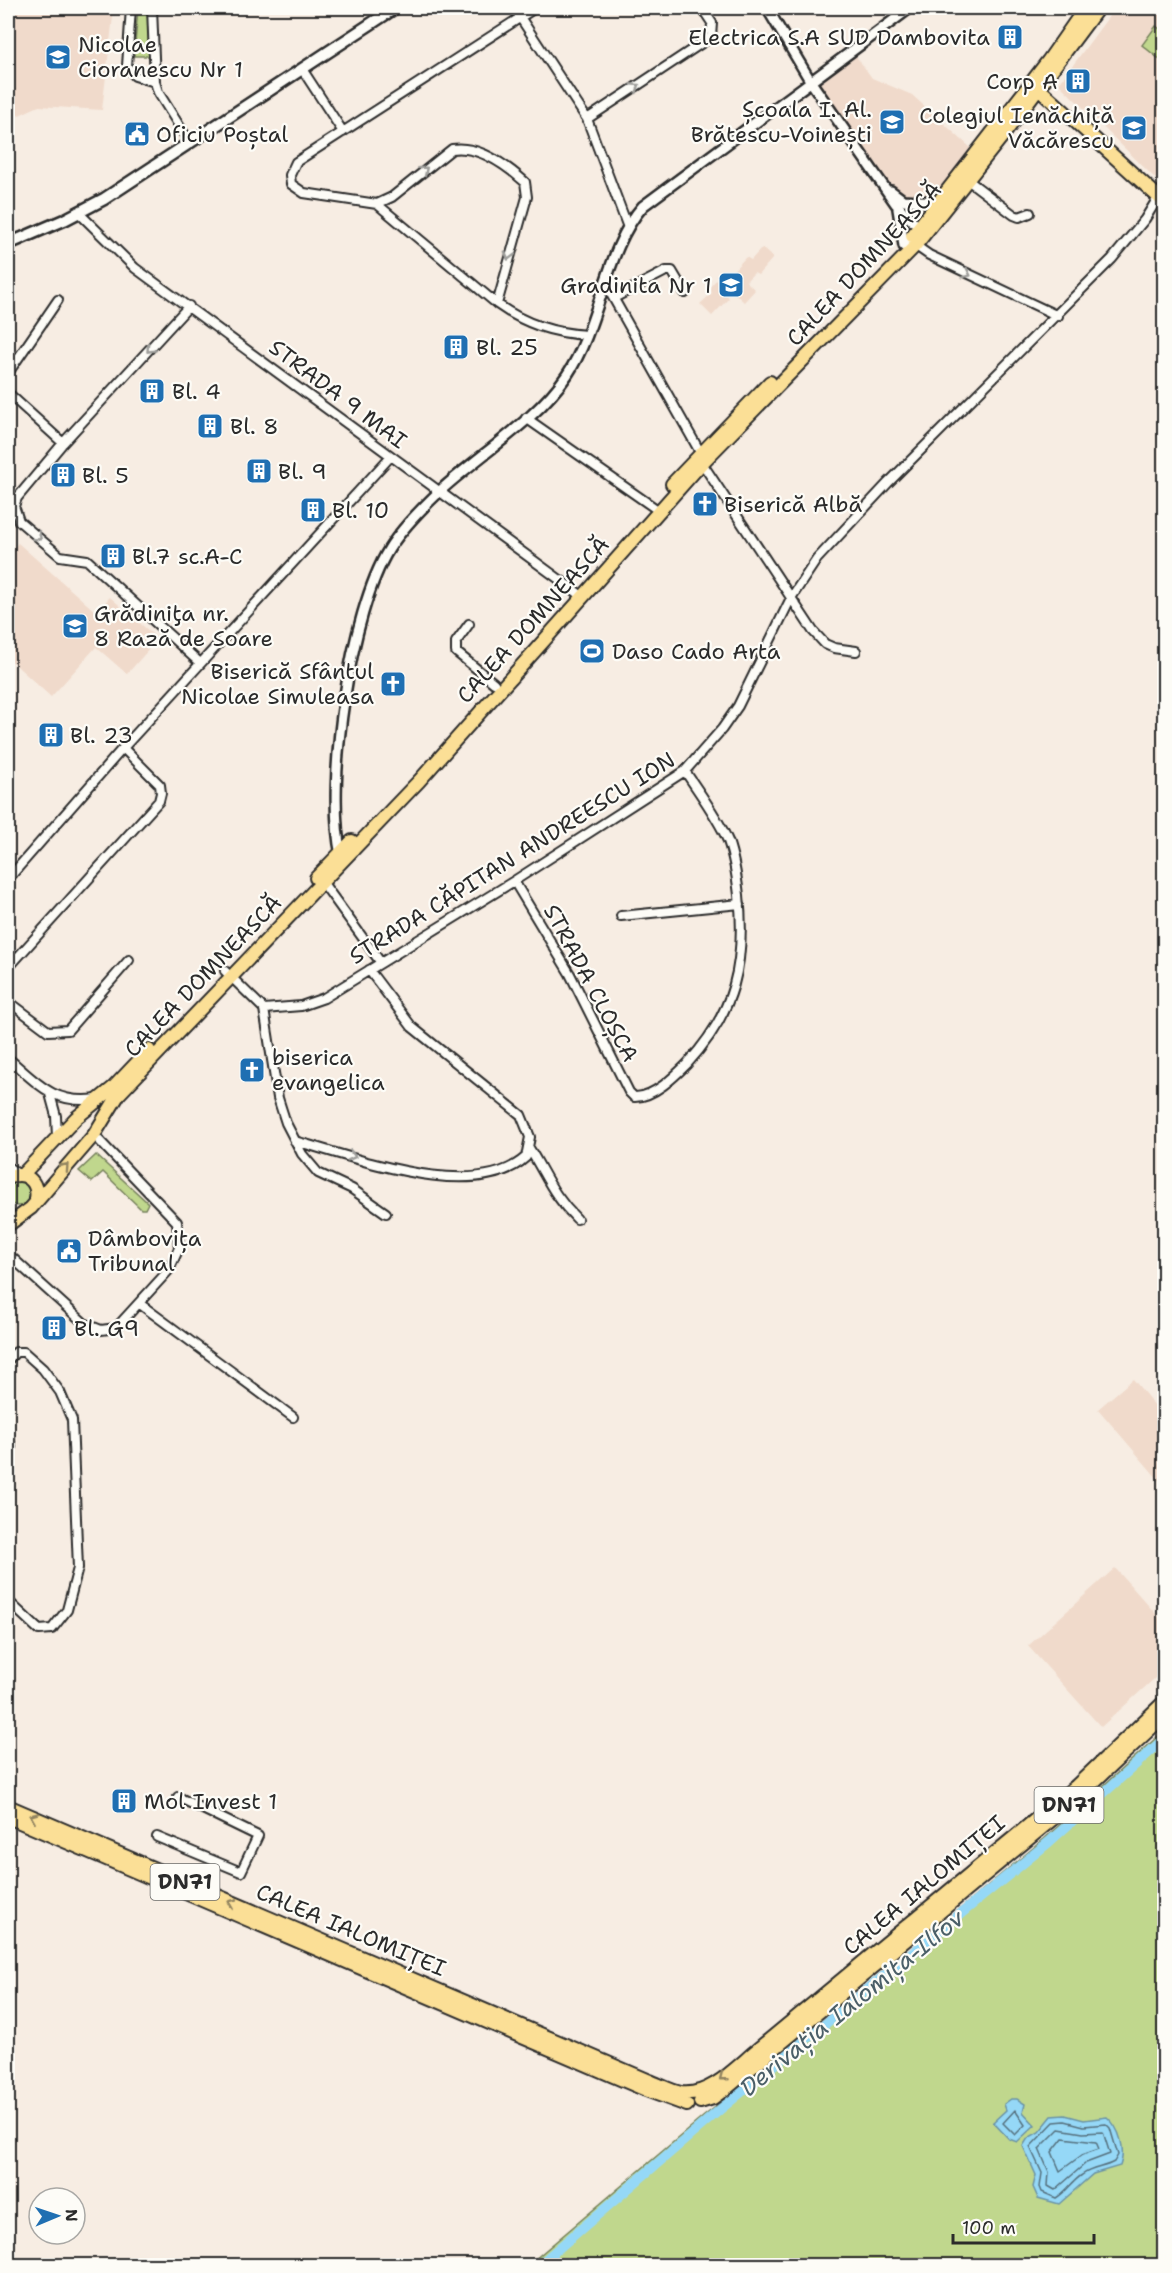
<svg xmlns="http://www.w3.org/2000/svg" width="1172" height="2273" font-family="'Shantell Sans',sans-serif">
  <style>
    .built { fill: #f0dacb }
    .green { fill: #c0d78d; stroke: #76815c; stroke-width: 1.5 }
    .water { fill: #95d8f7; stroke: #6b93a5; stroke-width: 1.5 }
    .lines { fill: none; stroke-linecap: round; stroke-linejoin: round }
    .shore { stroke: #55707d; stroke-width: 1.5 }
    .canal { stroke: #95d8f7; stroke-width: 10 }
    .minor-casing { stroke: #2b2b2b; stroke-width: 12 }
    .tertiary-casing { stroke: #2b2b2b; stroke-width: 14 }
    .secondary-casing { stroke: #2b2b2b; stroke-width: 15 }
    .primary-casing { stroke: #2b2b2b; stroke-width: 16 }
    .minor { stroke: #fdfcf7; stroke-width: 8 }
    .tertiary { stroke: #fdfcf7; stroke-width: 9 }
    .secondary { stroke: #fdfcf7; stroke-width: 10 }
    .primary { stroke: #fbdf96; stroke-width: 12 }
    .oneway { stroke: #9e9e9b }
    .oneway2 { stroke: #938560 }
    .labels { text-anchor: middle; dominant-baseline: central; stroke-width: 4.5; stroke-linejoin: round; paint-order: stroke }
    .shield { fill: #fdfcf7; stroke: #6a6a68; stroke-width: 1.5 }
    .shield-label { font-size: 21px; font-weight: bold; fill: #2b2b2b }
    .poi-label { font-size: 22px; fill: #2b2b2b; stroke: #fdfcf7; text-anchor: start }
    .street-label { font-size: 22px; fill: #2b2b2b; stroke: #fdfcf7 }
    .water-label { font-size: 24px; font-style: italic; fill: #4b5f68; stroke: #fdfcf7 }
  </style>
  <rect width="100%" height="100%" fill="#f7ede3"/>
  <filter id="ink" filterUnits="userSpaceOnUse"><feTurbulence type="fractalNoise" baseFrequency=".0167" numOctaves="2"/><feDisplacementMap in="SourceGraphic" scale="12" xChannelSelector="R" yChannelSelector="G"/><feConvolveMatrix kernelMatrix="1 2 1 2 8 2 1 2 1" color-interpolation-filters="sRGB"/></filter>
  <g filter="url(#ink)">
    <path class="built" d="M8,8H114L102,110L39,106L8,120Z
      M1115,8H1164V172L1159,182L1059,84Z
      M856,56L872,78L912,95L971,148L936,194L914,199L893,186L875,167L817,85Z
      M762,248L773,258L758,275L754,273L746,281L755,290L744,302L732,291L727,296L729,298L712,316L700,304L712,293L708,289L725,270L730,274L746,257L751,260Z
      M18,543L96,612L110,597L158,639L127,674L96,647L51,697L8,658V554Z
      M1133,1379L1164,1417V1486L1098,1409Z
      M1115,1568L1164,1623V1670L1101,1727L1028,1646Z"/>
    <path class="green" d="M138,8H148L149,56H134Z
      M1156,26L1164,32V63L1142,45Z
      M96,1155L148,1203L145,1209H141L103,1172L92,1182L79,1171Z
      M7 1194a12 12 0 1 1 24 0a12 12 0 1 1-24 0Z
      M1164,1731V2265L527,2266L704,2116L863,1990L1044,1839Z"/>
    <path class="water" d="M1011,2099H1017L1025,2104L1023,2112L1035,2125L1017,2142L1009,2139L993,2122L1006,2110L1004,2104Z
      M1065,2115L1084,2120L1107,2117C1120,2128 1126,2150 1120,2166L1093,2174L1059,2204L1038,2198L1033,2187L1036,2175L1023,2146L1028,2138L1039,2132L1052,2116Z"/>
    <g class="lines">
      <path class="shore" d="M1015,2110L1025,2125L1015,2135L1003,2123Z
        M1065,2121L1084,2126L1106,2124L1110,2128L1118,2155L1114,2162C1104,2168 1092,2167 1082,2175C1072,2181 1067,2192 1056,2198L1042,2192L1040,2187L1042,2173L1030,2147L1054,2122Z
        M1059,2129L1083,2133L1103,2132L1110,2154L1086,2163L1055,2190L1048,2186L1049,2172L1039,2149Z
        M1063,2138L1096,2142L1099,2149L1082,2155L1060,2171L1052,2152Z"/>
      <path class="canal" d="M538,2266L723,2107L1049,1842L1164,1739"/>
      <g class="minor-casing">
        <path id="minor" d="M131,8L127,66L135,76L155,82
          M152,8L155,82L158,92L190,143
          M514,8L587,119L627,225
          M535,8L296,162L290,175L291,184L304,193L377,204L497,304C525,324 553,333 587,335
          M302,69L343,132
          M587,119L711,37L712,23L702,8
          M969,181L1014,215L1019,217L1030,213
          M377,204L392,197L452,149C478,145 506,165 525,182L527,197L497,304
          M79,213L135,268L582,596
          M909,241L929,255L1058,316
          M606,285L700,452L702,463L813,631L825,644L834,648L856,651
          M614,298L666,271H672L685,293
          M189,306L63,443L17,498L14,506L19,521L60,556L87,560L200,663
          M8,373L58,300
          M8,393L63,443
          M526,418L659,511
          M469,624L456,642V652L494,683
          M8,879L123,748L391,456
          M514,881L570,974L629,1092L634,1097C653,1098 675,1076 687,1064C735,1012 746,963 739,895C737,878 734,858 728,841C717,816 700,794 685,771
          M323,883L381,963
          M621,916L740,904
          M8,968L159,801L161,793L160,785L123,748
          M225,971L264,1009L278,1098L286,1123L302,1154L318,1173L352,1189L386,1213
          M8,1001L48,1031L68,1030L129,960
          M264,1009L301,1006L324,998L514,881L685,771L722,729L738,706L791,598L817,559L888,483L1112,259L1145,219L1164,188
          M8,1058C38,1084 54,1105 97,1099
          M50,1094L56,1116L57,1137
          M295,1141C354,1157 475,1204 526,1157L530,1137L521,1115L412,1027L369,970
          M529,1148C546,1175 553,1196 577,1219
          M8,1167L18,1174
          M8,1254L84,1323L101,1330L116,1328L169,1270L179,1248L177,1222L94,1135
          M140,1304L293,1417
          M8,1360L16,1352H24L43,1369L60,1392L72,1420L78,1568L67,1610L52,1629L39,1630L8,1601
          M8,1432L11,1447L8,1460
          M157,1837L241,1872L258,1836L178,1797"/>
      </g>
      <g class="tertiary-casing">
        <path id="tertiary" d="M767,8L811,82L896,204L923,232
          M891,191L903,200L940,202
          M898,209L904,246
          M341,855C325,783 350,612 389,549C402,528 422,508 440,491C480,454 537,420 567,375C600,326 606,247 643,206L910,8"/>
      </g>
      <g class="secondary-casing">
        <path id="secondary" d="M8,244L64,220L104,199L395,8"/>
      </g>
      <g class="primary-casing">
        <path id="primary" d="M1034,84L1164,202
          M912,236L1048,61L1085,8
          M672,484L770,382
          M316,878L352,841
          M22,1175L76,1118L113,1088L149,1050
          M8,1178C25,1169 39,1182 36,1199
          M8,1225L31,1208L94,1135L119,1094L419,781L702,463L915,246L1004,134L1098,8
          M8,1806L650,2081C660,2085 671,2091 681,2093C710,2097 737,2066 758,2049L1076,1786L1164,1702
          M8,1817L646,2090L687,2105
          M700,2102L713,2098L728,2087L1067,1807L1164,1716"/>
      </g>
      <use href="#minor" class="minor"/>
      <use href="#tertiary" class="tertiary"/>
      <use href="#secondary" class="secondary"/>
      <use href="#primary" class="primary"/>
    </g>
    <defs><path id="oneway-chevron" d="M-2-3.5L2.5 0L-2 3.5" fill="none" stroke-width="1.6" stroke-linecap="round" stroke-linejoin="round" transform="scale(1.5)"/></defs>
    <g class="oneway">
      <use href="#oneway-chevron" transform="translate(636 87) rotate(-33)"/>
      <use href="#oneway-chevron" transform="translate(424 170) rotate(-40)"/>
      <use href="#oneway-chevron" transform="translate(509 256) rotate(106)"/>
      <use href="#oneway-chevron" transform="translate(967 274) rotate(26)"/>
      <use href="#oneway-chevron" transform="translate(150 349) rotate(133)"/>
      <use href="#oneway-chevron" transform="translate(38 537) rotate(40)"/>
      <use href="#oneway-chevron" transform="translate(352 1156) rotate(15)"/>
    </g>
    <g class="oneway2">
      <use href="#oneway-chevron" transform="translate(65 1167) rotate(-48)"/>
      <use href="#oneway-chevron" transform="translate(34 1817) rotate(-157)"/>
      <use href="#oneway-chevron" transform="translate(232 1903) rotate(-157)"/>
      <use href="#oneway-chevron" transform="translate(723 2077) rotate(142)"/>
    </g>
  </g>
  <defs>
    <g id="building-square" transform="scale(1.35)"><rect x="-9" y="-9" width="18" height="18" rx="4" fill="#1f6fb2" stroke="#fdfcf7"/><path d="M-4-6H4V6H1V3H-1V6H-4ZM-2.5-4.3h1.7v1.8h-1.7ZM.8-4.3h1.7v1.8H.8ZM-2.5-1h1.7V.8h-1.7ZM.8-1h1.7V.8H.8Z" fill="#fff"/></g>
    <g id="school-square" transform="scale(1.35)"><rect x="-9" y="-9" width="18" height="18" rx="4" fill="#1f6fb2" stroke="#fdfcf7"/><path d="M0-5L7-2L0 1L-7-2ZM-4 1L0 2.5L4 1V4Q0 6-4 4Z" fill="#fff"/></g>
    <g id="civic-square" transform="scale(1.35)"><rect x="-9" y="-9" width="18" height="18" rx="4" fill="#1f6fb2" stroke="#fdfcf7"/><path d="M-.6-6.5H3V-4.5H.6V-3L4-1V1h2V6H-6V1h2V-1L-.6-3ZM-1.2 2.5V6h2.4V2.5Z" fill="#fff"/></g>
    <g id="church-square" transform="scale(1.35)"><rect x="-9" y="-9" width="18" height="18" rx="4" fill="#1f6fb2" stroke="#fdfcf7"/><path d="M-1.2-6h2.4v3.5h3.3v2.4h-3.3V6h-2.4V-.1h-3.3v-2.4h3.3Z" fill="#fff"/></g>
    <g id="stadium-square" transform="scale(1.35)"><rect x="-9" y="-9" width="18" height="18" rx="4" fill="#1f6fb2" stroke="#fdfcf7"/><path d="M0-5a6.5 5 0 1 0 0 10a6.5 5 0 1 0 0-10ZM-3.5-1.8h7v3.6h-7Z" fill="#fff"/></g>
  </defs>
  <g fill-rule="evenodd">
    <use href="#building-square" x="1010" y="37"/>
    <use href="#school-square" x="58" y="57"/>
    <use href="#building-square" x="1078" y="81"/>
    <use href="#school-square" x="892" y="122"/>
    <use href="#school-square" x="1134" y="128"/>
    <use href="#civic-square" x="137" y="134"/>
    <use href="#school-square" x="731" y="285"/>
    <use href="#building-square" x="456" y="347"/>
    <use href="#building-square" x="152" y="391"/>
    <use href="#building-square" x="210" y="426"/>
    <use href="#building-square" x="259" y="471"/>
    <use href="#building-square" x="63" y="475"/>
    <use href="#church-square" x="705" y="504"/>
    <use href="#building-square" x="313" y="510"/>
    <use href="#building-square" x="113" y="556"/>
    <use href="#school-square" x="75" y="626"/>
    <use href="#stadium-square" x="592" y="651"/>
    <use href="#church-square" x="393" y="684"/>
    <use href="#building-square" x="51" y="735"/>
    <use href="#church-square" x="252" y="1070"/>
    <use href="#civic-square" x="69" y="1251"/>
    <use href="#building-square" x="54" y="1328"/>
    <use href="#building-square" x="124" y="1801"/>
  </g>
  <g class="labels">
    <g class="shield">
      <rect x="1034.5" y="1787" width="69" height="36" rx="4.5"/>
      <rect x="150.5" y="1864" width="69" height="36" rx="4.5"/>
    </g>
    <g class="shield-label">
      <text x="1069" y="1805">DN71</text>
      <text x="185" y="1882">DN71</text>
    </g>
    <g class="poi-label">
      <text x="990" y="37" text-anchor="end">Electrica S.A SUD Dambovita</text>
      <text x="78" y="44">Nicolae<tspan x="78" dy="25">Cioranescu Nr 1</tspan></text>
      <text x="1058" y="81" text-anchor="end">Corp A</text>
      <text x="872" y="109" text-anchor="end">Școala I. Al.<tspan x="872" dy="25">Brătescu-Voinești</tspan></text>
      <text x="1114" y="115" text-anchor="end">Colegiul Ienăchiță<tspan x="1114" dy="25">Văcărescu</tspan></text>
      <text x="156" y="134">Oficiu Poștal</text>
      <text x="712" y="285" text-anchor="end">Gradinita Nr 1</text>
      <text x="476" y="347">Bl. 25</text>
      <text x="172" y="391">Bl. 4</text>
      <text x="230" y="426">Bl. 8</text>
      <text x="278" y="471">Bl. 9</text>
      <text x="82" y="475">Bl. 5</text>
      <text x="724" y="504">Biserică Albă</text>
      <text x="332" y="510">Bl. 10</text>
      <text x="132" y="556">Bl.7 sc.A-C</text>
      <text x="94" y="613">Grădiniţa nr.<tspan x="94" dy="25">8 Rază de Soare</tspan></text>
      <text x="612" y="651">Daso Cado Arta</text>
      <text x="374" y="671" text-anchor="end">Biserică Sfântul<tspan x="374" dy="25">Nicolae Simuleasa</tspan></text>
      <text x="70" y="735">Bl. 23</text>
      <text x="272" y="1057">biserica<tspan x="272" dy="25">evangelica</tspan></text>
      <text x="88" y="1238">Dâmbovița<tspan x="88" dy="25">Tribunal</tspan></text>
      <text x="74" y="1328">Bl. G9</text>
      <text x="144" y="1801">Mol Invest 1</text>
    </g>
    <g class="street-label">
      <text transform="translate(864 264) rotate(-47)">CALEA DOMNEASCĂ</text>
      <text transform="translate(338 394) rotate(37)">STRADA 9 MAI</text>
      <text transform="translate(533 620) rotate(-48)">CALEA DOMNEASCĂ</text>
      <text transform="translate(512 858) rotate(-32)">STRADA CĂPITAN ANDREESCU ION</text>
      <text transform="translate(203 976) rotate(-46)">CALEA DOMNEASCĂ</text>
      <text transform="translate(591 983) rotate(62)">STRADA CLOȘCA</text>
      <text transform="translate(924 1885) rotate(-40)">CALEA IALOMIȚEI</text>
      <text transform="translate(351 1930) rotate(23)">CALEA IALOMIȚEI</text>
    </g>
    <g class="water-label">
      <text transform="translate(852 2003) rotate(-39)">Derivația Ialomița-Ilfov</text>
    </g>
  </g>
  <rect width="1172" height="2273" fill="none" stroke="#fdfcf7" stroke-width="30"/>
  <rect x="15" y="15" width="1142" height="2243" fill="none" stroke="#2b2b2b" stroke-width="2" filter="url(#ink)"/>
  <g transform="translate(57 2216) rotate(88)"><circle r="28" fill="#fdfcf7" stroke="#a9a8a5" stroke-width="1.5"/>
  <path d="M0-4.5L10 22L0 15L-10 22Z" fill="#1f6fb2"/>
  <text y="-9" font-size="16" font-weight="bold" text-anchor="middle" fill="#2b2b2b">N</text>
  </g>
  <path d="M953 2234v9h141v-9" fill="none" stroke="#2b2b2b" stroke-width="3"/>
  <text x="962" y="2234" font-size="18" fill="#2b2b2b" stroke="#fdfcf7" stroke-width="4.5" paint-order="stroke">100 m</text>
</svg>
